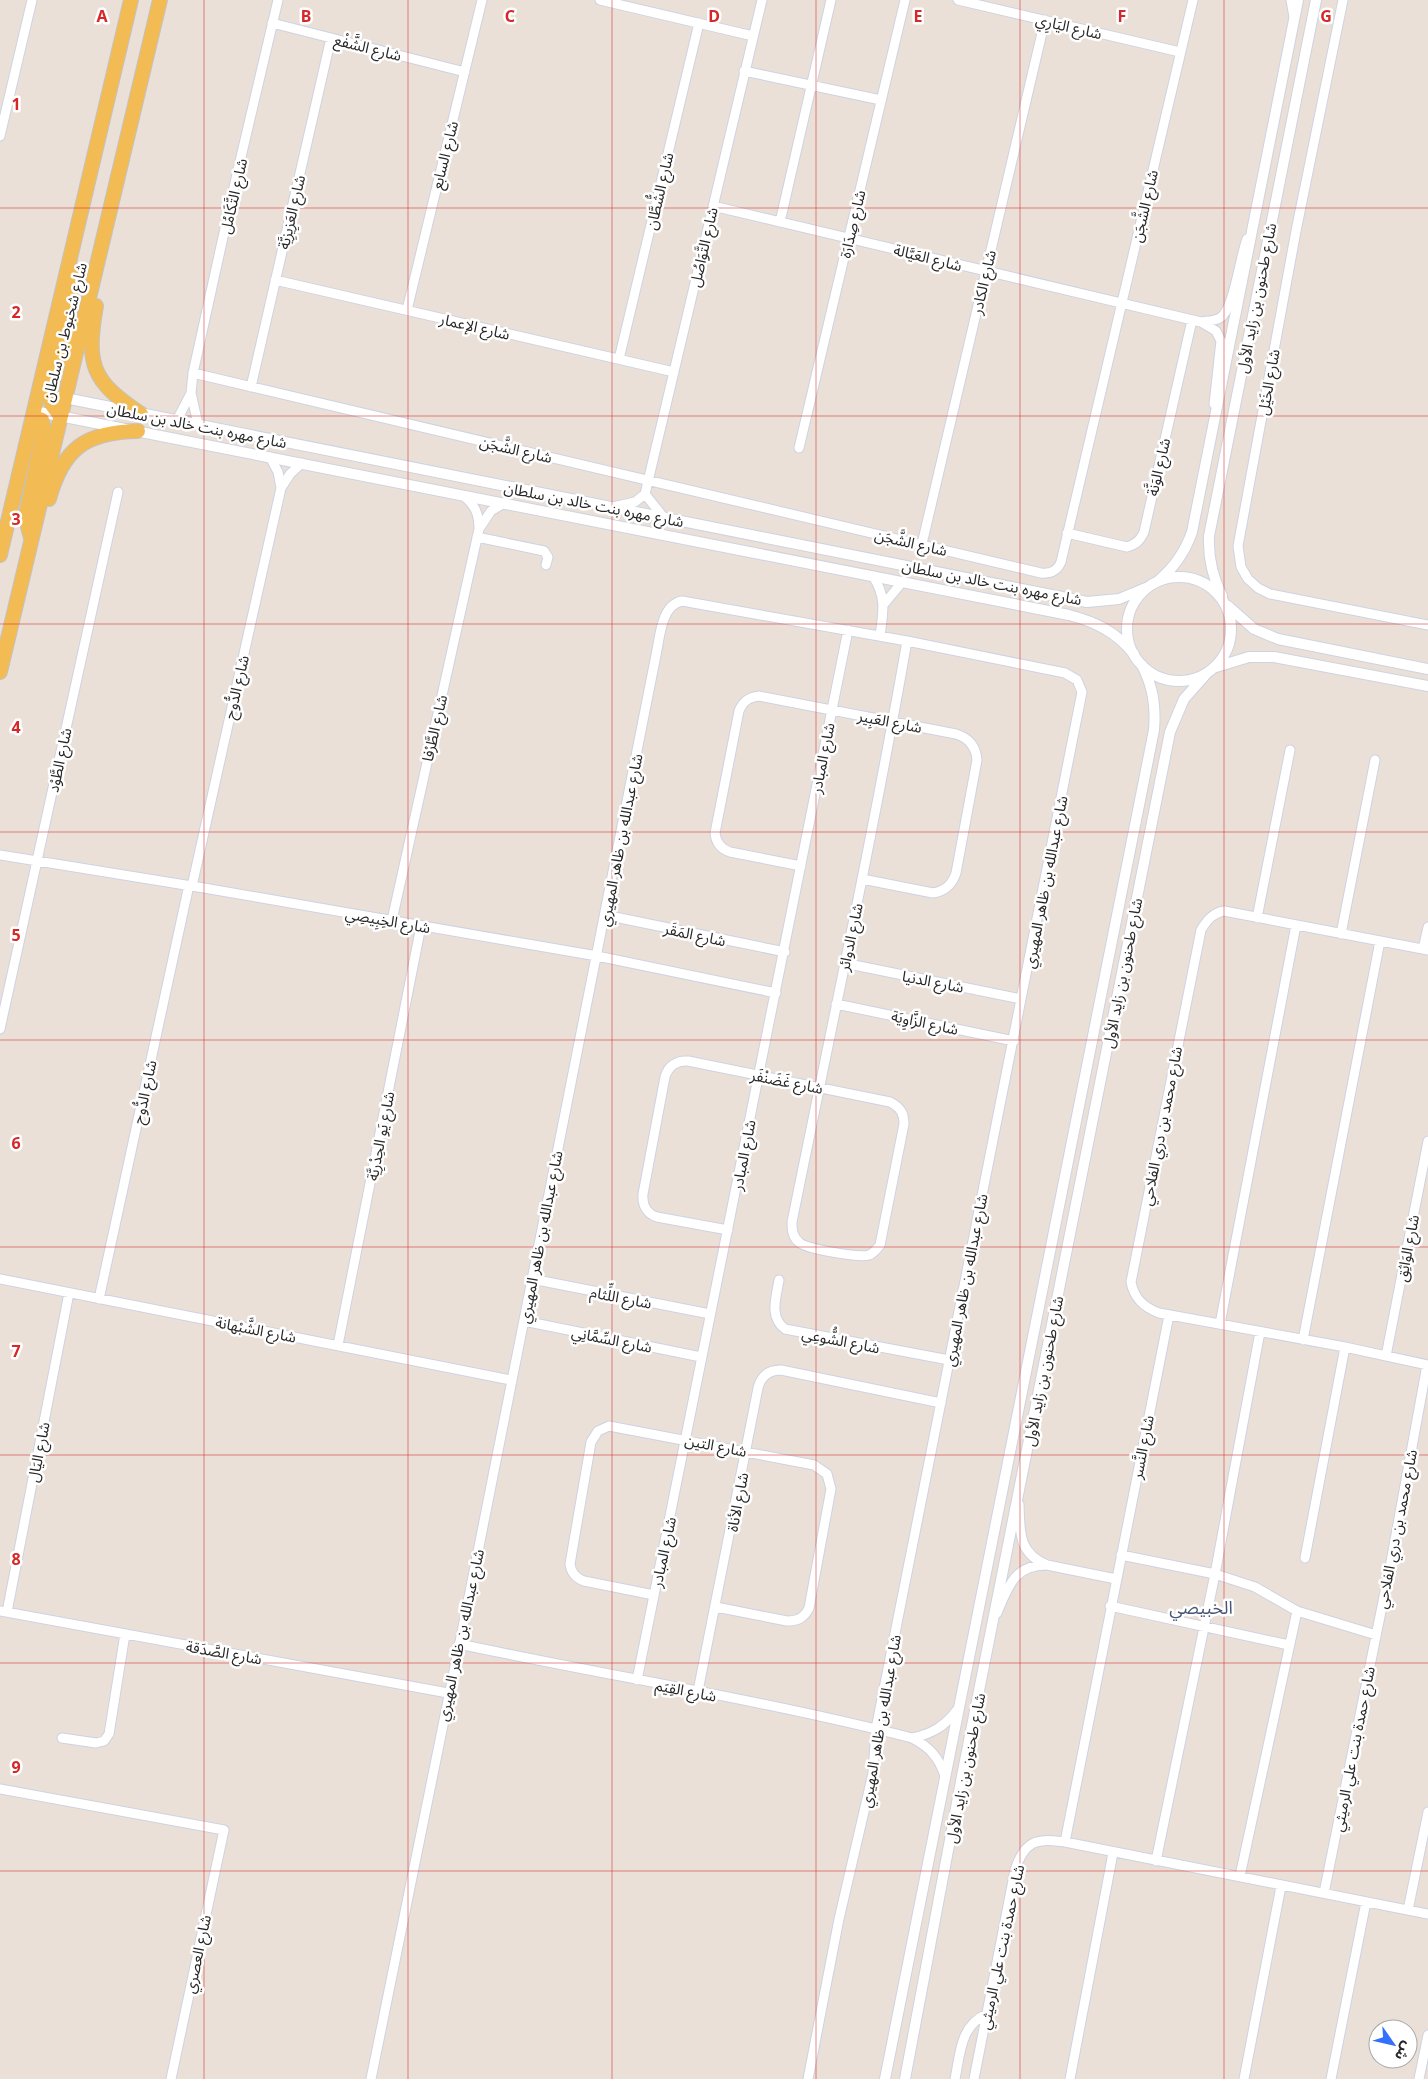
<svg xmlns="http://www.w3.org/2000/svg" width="1428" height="2079" font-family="'Noto Sans','Noto Sans Arabic',sans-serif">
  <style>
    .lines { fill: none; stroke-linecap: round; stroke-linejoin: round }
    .minor-casing { stroke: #cdd3e1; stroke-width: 11 }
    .tertiary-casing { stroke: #cdd3e1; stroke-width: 12 }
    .primary-casing { stroke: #c3c3c3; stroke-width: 16 }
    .minor { stroke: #fff; stroke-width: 9 }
    .tertiary { stroke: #fff; stroke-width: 10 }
    .primary { stroke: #f3bb54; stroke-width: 14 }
    .grid { fill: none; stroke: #d62828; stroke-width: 1; stroke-opacity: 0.55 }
    .labels { text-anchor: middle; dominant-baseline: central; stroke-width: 5; stroke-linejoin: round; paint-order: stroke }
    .street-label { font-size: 15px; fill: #272727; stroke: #fff }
    .quarter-label { font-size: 18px; fill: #475678; stroke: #fff }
    .grid-label { font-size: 16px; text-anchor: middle; font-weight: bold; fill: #d62828; stroke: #fff; stroke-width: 5; stroke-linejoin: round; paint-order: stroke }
  </style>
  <rect width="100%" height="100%" fill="#eae0d8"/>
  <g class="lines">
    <g class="minor-casing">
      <path id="minor" d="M600,0L753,36
        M958,0L1180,52
        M1291,0L1294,17
        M1343,0L1296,231L1238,546L1241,567L1248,579L1258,588L1270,594L1428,625
        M272,23L465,72
        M744,71L881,100
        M0,136L32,0
        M713,206L1201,322L1216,331L1221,341L1214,404
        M780,222L831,0
        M275,280L674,372
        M407,310L482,0
        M1201,322C1207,321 1215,321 1220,318C1234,310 1240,256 1247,239
        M619,359L699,23
        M193,373L1041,573C1051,574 1057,571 1061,562L1193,0
        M251,387L331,38
        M177,420L191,393
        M198,424L191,393L193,373L237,174L278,0
        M799,448L905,0
        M270,457L278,472L281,488
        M645,494L664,518
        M464,496C475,505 479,514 479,529
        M613,507L635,502L645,494L762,0
        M1067,533L1127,547C1136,544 1140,541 1144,532L1192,320
        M477,537L544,551L548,557L546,565
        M922,544L1045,20
        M873,576C887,598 883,612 880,636
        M884,604L903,581
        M0,855L204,888L597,956L776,993
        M801,866L730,852C721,849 716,843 715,833L739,711C743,701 749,697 759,696L956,734C969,738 976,747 977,760L956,873C952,885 945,891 933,893L862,879
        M192,886L281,488L290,474L302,463
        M605,915L785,952
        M1257,918L1290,750
        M392,920L479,529L491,511L504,503
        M1341,934L1375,760
        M1423,949L1428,927
        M1428,950L1224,911C1213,913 1207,920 1201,930L1131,1282C1134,1298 1143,1307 1159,1313L1345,1347L1428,1365
        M844,963L1021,999
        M836,1004L1014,1041
        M0,1029L118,492
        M728,1230L657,1217C647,1214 642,1205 643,1194L665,1077C668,1066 677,1060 688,1061L890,1102C900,1107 904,1113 904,1124L880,1245C877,1249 874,1253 869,1255C859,1258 808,1249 800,1243C793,1238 792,1231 792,1222C831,1029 873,835 907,641
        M0,1279L511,1380
        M532,1279L710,1314
        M779,1280C776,1298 769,1317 785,1329L949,1360
        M99,1299L189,885
        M524,1321L701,1357
        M1220,1324L1296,925
        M1303,1340L1380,941
        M338,1345L421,926
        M1386,1356L1428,1141
        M1019,1504C1020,1532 1018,1553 1047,1565L1116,1579
        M1121,1555L1215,1574L1255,1587L1297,1611L1376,1635
        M1305,1558L1345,1347
        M654,1595L584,1581C576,1578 571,1573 570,1564L591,1442L598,1431L609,1426L814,1465L827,1474L831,1489L809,1608C804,1618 798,1621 787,1621L716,1607
        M1110,1606L1289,1645
        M0,1611L448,1693
        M7,1612L69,1293
        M997,1613C1008,1587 1014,1565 1046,1565
        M459,1644C610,1676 763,1700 912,1738C930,1747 939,1758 945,1776
        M637,1680L848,630
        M698,1691L758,1388C761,1376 769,1370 781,1370L941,1403
        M62,1738L96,1743L104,1741L109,1734L125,1634
        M912,1738C932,1734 945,1726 957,1710
        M0,1789L224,1830L171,2079
        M1065,1842L1169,1315
        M1156,1861L1215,1574L1260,1332
        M1240,1876L1297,1611
        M1324,1893L1391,1562L1427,1365
        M1408,1910L1428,1812
        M371,2079L463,1627L656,655C660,637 661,605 682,601L907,641L1065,673L1077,680L1082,692L876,1729L873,1773L839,1919L808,2079
        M955,2079C960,2055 960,2025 987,2014
        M974,2079L1015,1870C1024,1842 1036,1837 1065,1842L1428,1914
        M1070,2079L1113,1853
        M1244,2079L1281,1886
        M1331,2079L1366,1902
        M1419,2079L1428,2035"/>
    </g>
    <g class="tertiary-casing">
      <path id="tertiary" d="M60,397L1087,602L1119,599L1148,587
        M34,411L1069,615C1096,622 1116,632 1134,654
        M1127 629a52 52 0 1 1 104 0a52 52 0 1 1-104 0Z
        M1158,581C1175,567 1185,552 1192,532L1298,0
        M1222,596C1212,576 1208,558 1209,536L1316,0
        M1228,606L1254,629L1278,639L1428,669
        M1216,667L1249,657H1274L1428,686
        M885,2079L1154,730C1156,706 1153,687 1142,665
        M905,2079L962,1776L1170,732L1184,699L1207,673"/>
    </g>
    <g class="primary-casing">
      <path id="primary" d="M96,306C86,364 91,381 141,414
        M60,416L52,405L50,395C59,360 78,305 71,270
        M49,499C63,448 86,432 138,431
        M31,538L26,519L27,510L44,429L42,420L33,417
        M0,555L131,0
        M0,672L160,0"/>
    </g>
    <use href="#minor" class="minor"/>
    <use href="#tertiary" class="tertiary"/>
    <use href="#primary" class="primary"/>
  </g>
  <path class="grid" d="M204,0V2079M408,0V2079M612,0V2079M816,0V2079M1020,0V2079M1224,0V2079M0,208H1428M0,416H1428M0,624H1428M0,832H1428M0,1040H1428M0,1247H1428M0,1455H1428M0,1663H1428M0,1871H1428"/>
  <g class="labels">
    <g class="street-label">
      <text transform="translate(1069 26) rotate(13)">شارع اليَارِي</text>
      <text transform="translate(368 47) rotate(14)">شارع الشَّفْع</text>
      <text transform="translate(444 155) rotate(-76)">شارع السابع</text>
      <text transform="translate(659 191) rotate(-77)">شارع الشُّطَّان</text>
      <text transform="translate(233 196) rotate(-77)">شارع التَّكَامُل</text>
      <text transform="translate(1144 206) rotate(-77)">شارع الشَّجَن</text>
      <text transform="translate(291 212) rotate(-77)">شارع العَزِيزِيَّة</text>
      <text transform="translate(852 224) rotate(-77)">شارع صِدَارَة</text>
      <text transform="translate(703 247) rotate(-77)">شارع التَّوَاصُل</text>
      <text transform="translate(928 257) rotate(14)">شارع العَيَّالة</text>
      <text transform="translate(983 282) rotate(-77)">شارع الكادر</text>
      <text transform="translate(1256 298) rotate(-79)">شارع طحنون بن زايد الأول</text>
      <text transform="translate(475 326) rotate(13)">شارع الإعمار</text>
      <text transform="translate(64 332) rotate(-76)">شارع شخبوط بن سلطان</text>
      <text transform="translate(1268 382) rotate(-80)">شارع الخَيْل</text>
      <text transform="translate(197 425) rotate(11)">شارع مهره بنت خالد بن سلطان</text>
      <text transform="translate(516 449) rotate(13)">شارع الشَّجَن</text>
      <text transform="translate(1158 467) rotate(-77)">شارع الوَنَّة</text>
      <text transform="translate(594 504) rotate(11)">شارع مهره بنت خالد بن سلطان</text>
      <text transform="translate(911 542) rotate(13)">شارع الشَّجَن</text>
      <text transform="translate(992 582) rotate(11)">شارع مهره بنت خالد بن سلطان</text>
      <text transform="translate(236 687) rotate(-77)">شارع الدُّوح</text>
      <text transform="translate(890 721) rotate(11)">شارع العَبِير</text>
      <text transform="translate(434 728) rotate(-77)">شارع الطَّرْفا</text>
      <text transform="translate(822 758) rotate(-79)">شارع المبادر</text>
      <text transform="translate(59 760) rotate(-78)">شارع الطَّوْد</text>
      <text transform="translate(620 840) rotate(-79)">شارع عبدالله بن ظاهر المهيري</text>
      <text transform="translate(1045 882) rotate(-79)">شارع عبدالله بن ظاهر المهيري</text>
      <text transform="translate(388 920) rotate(10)">شارع الخِبِيصِي</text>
      <text transform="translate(695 934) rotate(12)">شارع المَقَر</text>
      <text transform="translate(850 937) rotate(-78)">شارع الدوائر</text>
      <text transform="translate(1122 973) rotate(-79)">شارع طحنون بن زايد الأول</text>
      <text transform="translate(933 981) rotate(11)">شارع الدنيا</text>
      <text transform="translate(925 1022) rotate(12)">شارع الزَّاوِيَة</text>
      <text transform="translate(787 1081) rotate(11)">شارع غَضَنْفَر</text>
      <text transform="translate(144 1092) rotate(-78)">شارع الدُّوح</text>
      <text transform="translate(1161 1126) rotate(-79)">شارع محمد بن دري الفلاحي</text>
      <text transform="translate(380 1136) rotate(-79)">شارع يَو الحِدْرِيَّة</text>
      <text transform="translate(743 1155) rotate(-79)">شارع المبادر</text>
      <text transform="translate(540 1237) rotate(-79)">شارع عبدالله بن ظاهر المهيري</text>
      <text transform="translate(1407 1248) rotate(-79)">شارع الوَاثِق</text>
      <text transform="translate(965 1280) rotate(-79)">شارع عبدالله بن ظاهر المهيري</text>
      <text transform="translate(621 1297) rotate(11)">شارع اللِّثام</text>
      <text transform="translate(256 1329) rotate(11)">شارع الشَّبْهانة</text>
      <text transform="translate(612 1339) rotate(11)">شارع السِّمَّانِي</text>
      <text transform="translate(841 1340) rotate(11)">شارع الشُّوعِي</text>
      <text transform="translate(1043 1371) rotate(-79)">شارع طحنون بن زايد الأول</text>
      <text transform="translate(716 1445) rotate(11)">شارع التين</text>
      <text transform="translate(1142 1447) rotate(-79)">شارع النَّسر</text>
      <text transform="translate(38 1452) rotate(-79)">شارع اليَال</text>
      <text transform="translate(737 1502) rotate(-79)">شارع الأناة</text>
      <text transform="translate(1396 1529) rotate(-79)">شارع محمد بن دري الفلاحي</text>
      <text transform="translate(663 1552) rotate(-78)">شارع المبادر</text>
      <text transform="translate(460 1635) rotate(-78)">شارع عبدالله بن ظاهر المهيري</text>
      <text transform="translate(224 1652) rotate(10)">شارع الصَّدَقة</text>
      <text transform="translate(686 1690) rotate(11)">شارع القِيَم</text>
      <text transform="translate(880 1721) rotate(-80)">شارع عبدالله بن ظاهر المهيري</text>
      <text transform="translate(1353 1749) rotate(-79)">شارع حمدة بنت علي الرميثي</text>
      <text transform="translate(965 1768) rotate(-79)">شارع طحنون بن زايد الأول</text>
      <text transform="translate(1001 1947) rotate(-78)">شارع حمدة بنت علي الرميثي</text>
      <text transform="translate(197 1954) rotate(-78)">شارع العصري</text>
    </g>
    <g class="quarter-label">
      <text x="1201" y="1607">الخبيصي</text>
    </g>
  </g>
  <g class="grid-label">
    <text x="102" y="22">A</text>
    <text x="306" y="22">B</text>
    <text x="510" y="22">C</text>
    <text x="714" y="22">D</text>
    <text x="918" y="22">E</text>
    <text x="1122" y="22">F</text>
    <text x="1326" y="22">G</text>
    <text x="16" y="110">1</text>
    <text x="16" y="318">2</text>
    <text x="16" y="525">3</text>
    <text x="16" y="733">4</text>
    <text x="16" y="941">5</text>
    <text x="16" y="1149">6</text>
    <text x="16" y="1357">7</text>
    <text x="16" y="1565">8</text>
    <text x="16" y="1773">9</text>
  </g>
  <g transform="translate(1393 2044) rotate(124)"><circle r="24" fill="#ffffff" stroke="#a9a9a9"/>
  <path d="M0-4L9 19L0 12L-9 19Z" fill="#3270fd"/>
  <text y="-8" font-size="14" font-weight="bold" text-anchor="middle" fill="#272727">ش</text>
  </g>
</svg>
